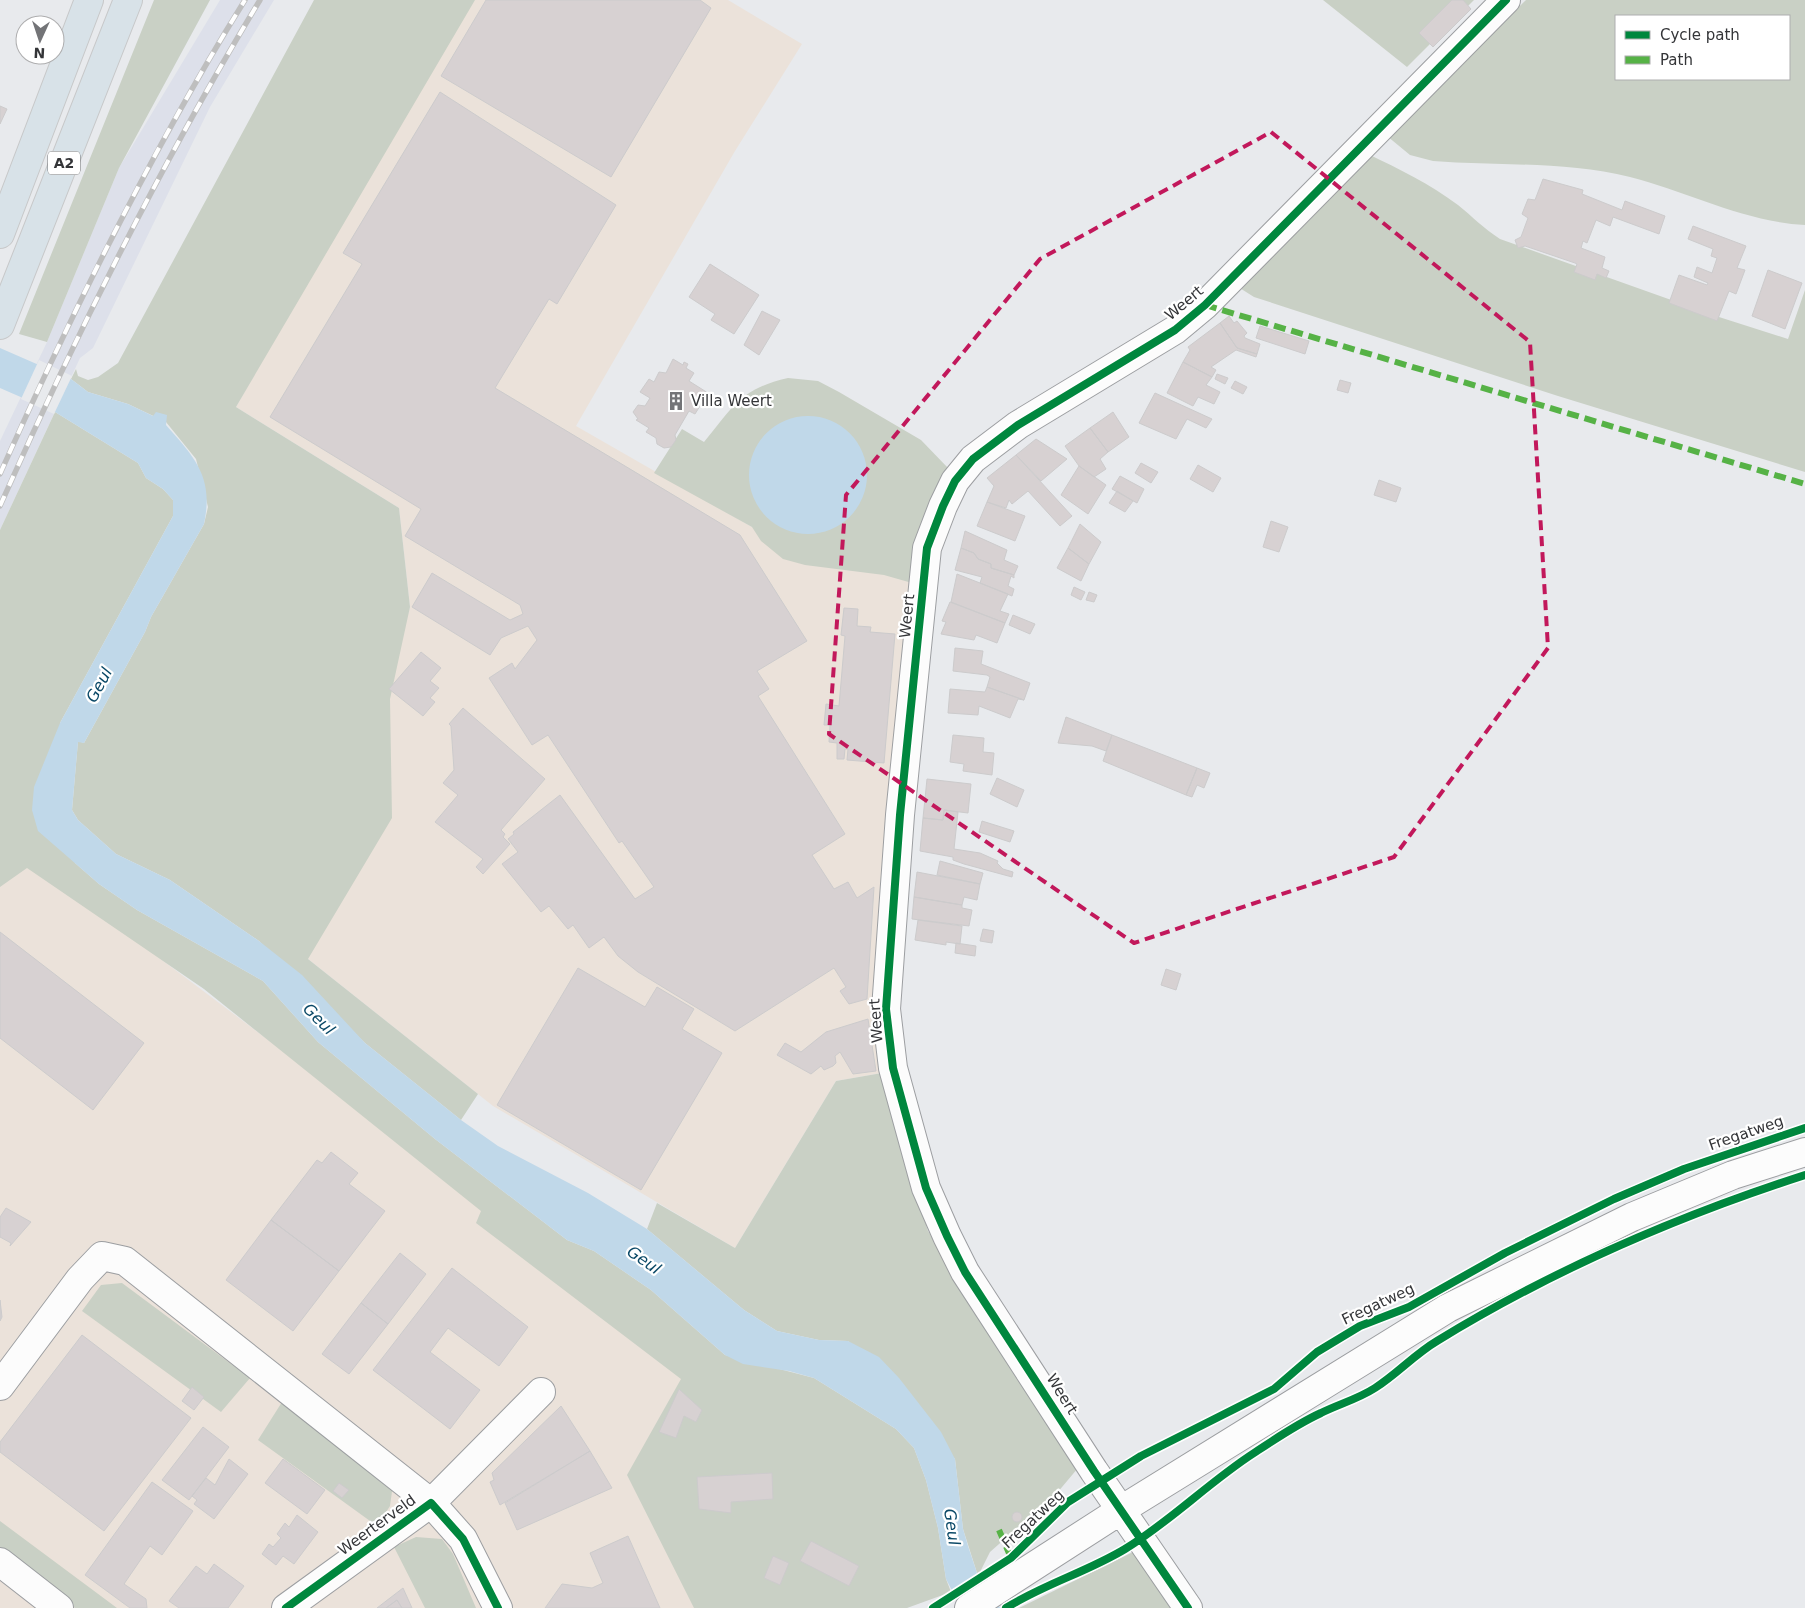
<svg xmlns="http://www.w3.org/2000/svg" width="1805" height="1608" font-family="'DejaVu Sans',sans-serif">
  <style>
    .built { fill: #dde0ea }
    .industrial { fill: #ebe2da }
    .green { fill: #c9d0c5; fill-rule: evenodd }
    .water { fill: #c0d8e9 }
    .pier { fill: #e8eaed }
    .building { fill: #d7d1d2; stroke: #cccbcc }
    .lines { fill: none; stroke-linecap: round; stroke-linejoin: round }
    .minor-casing { stroke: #9c9ea1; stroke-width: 30 }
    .highway-casing { stroke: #c7c8c9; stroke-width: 30 }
    .minor { stroke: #fcfcfc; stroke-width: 28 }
    .highway { stroke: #d8e2e8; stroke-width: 28 }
    .rail-casing { stroke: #bebebe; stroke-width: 5.5 }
    .rail { stroke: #fff; stroke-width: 4; stroke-dasharray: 11; stroke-linecap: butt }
    .quiet { stroke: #56b246; stroke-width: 6; stroke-dasharray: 12 6; stroke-linecap: butt }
    .cycleway-casing { stroke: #fff; stroke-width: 11 }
    .cycleway { stroke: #00873e; stroke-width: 8 }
    .marked { fill: none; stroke: #c2185b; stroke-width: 4; stroke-dasharray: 10 6; stroke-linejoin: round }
    .labels { text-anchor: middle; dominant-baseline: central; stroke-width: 4.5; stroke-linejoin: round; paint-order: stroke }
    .shield { fill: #fff; stroke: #717274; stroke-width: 1 }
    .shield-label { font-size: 14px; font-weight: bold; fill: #343538 }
    .street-label { font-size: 15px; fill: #343538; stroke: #fff }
    .poi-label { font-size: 15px; fill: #343538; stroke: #fff; text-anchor: start }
    .water-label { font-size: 16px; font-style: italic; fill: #0b4967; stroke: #fff }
  </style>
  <rect width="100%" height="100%" fill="#e8eaed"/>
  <path class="built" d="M220,0H274L210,107L93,348L80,358L0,530V441L47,342L119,168Z"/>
  <path class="industrial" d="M472,0H728L802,44L735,151L576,426L752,527L912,583L882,1073L836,1081L735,1248L493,1106L308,959L410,607L399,508L236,407L413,96Z
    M20,853L551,1253L688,1380L704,1608H0V871Z"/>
  <path class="green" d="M154,0H210L119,168L47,342L19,334Z
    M314,0H475L236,407L399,508L410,607L390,699L392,818L308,959L478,1094L461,1120L365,1043L259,941L170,880L116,854L78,820L72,810L78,741L84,743L145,632L151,617L204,524L208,507L196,459L166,422L128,404L88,392L71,379L76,369L78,376L88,380L98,377L118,363Z
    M1323,0H1474L1407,67Z
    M1526,0H1805V225C1745,222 1688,192 1630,177C1565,161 1498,166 1433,161L1410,155L1387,136ZM1616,16H1789V79H1616Z
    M1368,154C1399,169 1430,184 1458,205C1473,217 1483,228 1500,239L1719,317L1788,339L1805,290V472L1558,396L1254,297L1235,285L1258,272Z
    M788,378L818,381L839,392L921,440L948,468L912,583L884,575L805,565L783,559L761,541L752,527L654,473L682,429L704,442C734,406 740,389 788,378Z
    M55,412L138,463L146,478L163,489L173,500V516L60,723L75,863L99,884L137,910L263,981L318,1042L435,1139L567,1240L594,1251L651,1290L725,1355L814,1378L896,1429L914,1448L926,1480L938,1528L946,1579L951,1592L907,1608H694L627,1475L681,1379L476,1223L481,1211L204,989L27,868L0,887V530Z
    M882,1073L896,1128L928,1231L1078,1468L1057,1493L990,1552L978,1576L963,1529L955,1459L848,1341L819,1340L777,1331L744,1310L647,1229L657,1203L735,1248L836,1081Z
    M122,1283L250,1378L221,1412L82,1311L101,1285Z
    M282,1402L393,1484L390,1506L377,1526L258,1440Z
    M0,1521L117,1608H75L0,1549Z
    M416,1537L442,1539L453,1554L476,1608H425L394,1547Z
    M1133,1552L1153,1581L1175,1608H1019Z"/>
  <path class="water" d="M0,348L71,379L88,392L128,404L153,416L156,412L167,415L166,425C195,458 214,477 204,524L151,617L145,632L84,743L78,742L72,810L78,820L116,854L170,880L259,941L302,975L365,1043L461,1120L498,1146L588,1193L647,1229L744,1310L777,1331L819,1340L848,1341L879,1357L899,1378L941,1432L955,1459L963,1529L968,1546L978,1576L1000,1608H961L946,1579L938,1528L926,1480L914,1448L896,1429L814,1378L789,1371L743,1364L725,1355L651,1290L594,1251L567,1240L435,1139L318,1042L263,981L137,910L99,884L38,831L32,810L34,787L60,723L173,516V500L163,489L146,478L138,463L55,412L0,388Z
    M749 475a59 59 0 1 1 118 0a59 59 0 1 1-118 0Z"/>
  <path class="pier" d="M39,360L72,376L54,414L21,399Z"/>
  <path class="building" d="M486,0H700L711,8L611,177L441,76Z
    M1452,0H1463L1471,9L1433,47L1419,33Z
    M440,92L616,205L557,304L549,299L495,388L740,535L807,641L757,671L769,689L758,696L845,834L812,855L834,889L848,882L857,898L874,887L867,999L849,1004L840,991L846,987L834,968L735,1031L638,972L618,956L604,937L589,948L573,925L568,929L549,906L541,912L502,864L518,852L508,839L514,834L513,832L560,795L635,899L654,887L622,841L619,843L548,735L532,745L489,678L512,663L515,669L537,640L528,626L501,638L490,655L412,607L432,573L510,620L523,614L520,605L405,536L421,509L270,417L362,264L343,253Z
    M0,106L7,109L0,124Z
    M1543,179L1583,190L1582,194L1622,210L1625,201L1665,216L1659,234L1613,217L1610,226L1596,220L1587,243L1583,241L1581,248L1605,257L1602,268L1609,271L1606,278L1597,274L1595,280L1574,272L1577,264L1575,263L1525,246L1518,248L1515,240L1521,237L1528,218L1522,214L1528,199L1535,200Z
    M1693,226L1746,246L1737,268L1745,270L1736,294L1729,291L1717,321L1669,303L1679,275L1707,285L1708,283L1694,277L1697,267L1712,273L1717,258L1711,256L1713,249L1688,239Z
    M710,264L759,295L734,334L711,320L715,314L689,297Z
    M1768,270L1802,283L1785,329L1752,316Z
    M762,311L780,320L759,355L744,345Z
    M1229,316L1234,323L1237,321L1247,333L1244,336L1245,338L1260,344L1257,354L1237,348L1220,323Z
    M1220,323L1237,348L1257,354L1256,357L1236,350L1211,367L1216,370L1212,377L1183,362L1190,350L1188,347Z
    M1260,326L1309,341L1305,354L1256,338Z
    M673,359L683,365L684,362L688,364L686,368L694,373L689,381L708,393L695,414L689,411L675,435L676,440L671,447L664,448L657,444L656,438L646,432L649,428L636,420L638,419L633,412L638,405L645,406L650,398L640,392L649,379L654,382L659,372L666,373Z
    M1183,362L1212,377L1206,385L1220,392L1214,404L1198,397L1193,406L1167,393Z
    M1217,374L1228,378L1225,384L1215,379Z
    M1340,380L1351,383L1348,393L1337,390Z
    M1235,381L1247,387L1243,394L1231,388Z
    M1155,393L1212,419L1206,428L1187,419L1176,439L1139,423Z
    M1113,412L1129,437L1108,452L1090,428Z
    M1090,428L1108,452L1100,459L1106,469L1094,477L1079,466L1065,446Z
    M1036,439L1067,459L1041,481L1016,455Z
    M1016,455L1072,516L1060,526L1028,491L1012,504L1009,500L1006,508L987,502L994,486L987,478Z
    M1141,463L1158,472L1151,483L1135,473Z
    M1198,465L1221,478L1213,492L1190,479Z
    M1079,466L1106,485L1088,514L1061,495Z
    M1120,476L1144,489L1137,503L1112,489Z
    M1379,480L1401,488L1396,502L1374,495Z
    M1117,491L1133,501L1125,512L1109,503Z
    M987,502L1025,516L1015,541L977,526Z
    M1271,521L1288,527L1279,552L1263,547Z
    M1080,524L1101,542L1089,564L1068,548Z
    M965,531L1007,550L1004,560L1018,566L1014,575L991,568V564L978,559L974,553L961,548Z
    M961,548L974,553L978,559L991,564V568L1014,575V578L1011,576L1008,586L1014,589L1012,596L980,583L982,577L955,570Z
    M1068,548L1089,564L1081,581L1057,568Z
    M957,574L1008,594L1000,611L1009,614L1005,623L951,602Z
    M1074,587L1085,592L1081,600L1071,595Z
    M1089,592L1097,595L1094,602L1086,600Z
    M950,602L1005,623L997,643L976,635L974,640L941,634L946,622L942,621Z
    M844,608L858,609L857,626L871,627L870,632L895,634L884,763L847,760L848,749H845L844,759H837V743L829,742L830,725H824L826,704L839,706L845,636L841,635Z
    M1013,615L1035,624L1030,634L1009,625Z
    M955,648L983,651L981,664L1030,683L1024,700L987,687L990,677L987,675L953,671Z
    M421,652L441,668L430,681L439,688L430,698L435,702L423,716L389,689Z
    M987,687L1024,700L1018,699L1010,718L979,706L978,715L948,713L950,689L985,692Z
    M463,708L545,779L501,830L505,834L503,837L510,844L483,874L476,867L483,859L435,822L458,795L443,783L454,770L451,726L449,724Z
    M1066,717L1112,735L1106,751L1092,746L1058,743Z
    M953,735L984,738L983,752L994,753L992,775L963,771L964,764L950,762Z
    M1112,735L1197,768L1186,795L1103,761Z
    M1197,768L1210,773L1204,788L1197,785L1192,797L1186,795Z
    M997,778L1024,790L1017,807L990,794Z
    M927,779L971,784L968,813L944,810L943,820L923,818Z
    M944,810L958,812L954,849L980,853L998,861L997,863L1003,869L1013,872L1012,877L964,864L953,860V857L920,851L923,818L943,820Z
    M982,821L1014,831L1010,842L979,832Z
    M940,861L983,873L980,884L937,875Z
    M917,872L980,884L977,900L964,897L962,905L914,897Z
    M914,897L962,905V908L972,910L969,926L912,919Z
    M918,920L962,926L960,944L946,942V945L915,940Z
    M983,929L994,931L992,943L980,941Z
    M0,932L144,1043L93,1110L0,1038Z
    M956,943L976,946L975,956L955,953Z
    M578,968L645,1007L657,987L694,1009L682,1029L722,1053L641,1190L497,1105Z
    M1166,969L1181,974L1176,990L1161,985Z
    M868,1019L876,1071L853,1074L840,1052L835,1056L836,1063L833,1066L824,1070L821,1066L811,1074L777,1055L785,1043L801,1052L826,1032Z
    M331,1152L358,1173L349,1184L385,1211L339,1271L271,1220L317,1160L322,1163Z
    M6,1208L31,1222L10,1246L11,1243L0,1237V1217Z
    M271,1220L339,1271L293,1331L226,1280Z
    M400,1253L426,1274L388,1324L361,1303Z
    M452,1268L528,1327L499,1366L448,1328L430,1352L480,1390L450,1429L373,1370Z
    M0,1300L2,1317L0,1321Z
    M361,1303L388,1324L349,1374L322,1354Z
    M82,1335L191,1418L104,1531L0,1452V1442Z
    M192,1387L204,1397L194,1410L182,1401Z
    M679,1389L702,1410L696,1422L684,1416L676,1438L659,1432Z
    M561,1406L590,1451L500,1505L490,1482L494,1480L492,1473Z
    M203,1427L229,1447L189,1500L162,1480Z
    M590,1451L612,1488L517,1530L505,1503Z
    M229,1459L248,1474L214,1519L194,1504L197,1500L192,1496L206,1478L215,1485Z
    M283,1459L325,1490L307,1514L265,1483Z
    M772,1473L773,1499L731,1502V1513L699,1509L697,1477Z
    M152,1482L193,1511L162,1555L150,1546L124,1584L146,1599L147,1608H130L85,1575Z
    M339,1483L349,1490L342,1498L333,1491Z
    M1012 1517a5 5 0 1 1 10 0a5 5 0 1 1-10 0Z
    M297,1515L318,1532L294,1564L283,1556L276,1565L262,1554L269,1544L273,1547L281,1538L277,1534L285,1523L289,1527Z
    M628,1536L660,1608H545L562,1584L592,1588L603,1583L590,1553Z
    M811,1541L859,1566L849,1586L800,1561Z
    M773,1556L789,1563L780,1585L764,1578Z
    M214,1564L244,1586L228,1608H179L169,1601L196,1566L207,1574Z
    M403,1588L412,1608H402L397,1600L386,1608H377Z
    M397,1600L402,1608H386Z"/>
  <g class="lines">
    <g class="minor-casing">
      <path id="minor" d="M0,1386L80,1279L102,1256L125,1261L431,1503L463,1539L498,1608
        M0,1562L59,1608
        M286,1608L431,1503L541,1392
        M969,1608L1121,1510L1448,1308L1632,1217L1733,1175L1805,1152
        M1188,1608L1094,1471L965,1272L947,1236L926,1188L893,1068L886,1009L900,815L927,548L943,506L955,481L973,459L1018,425L1175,330L1205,305L1506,0"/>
    </g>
    <g class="highway-casing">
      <path id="highway" d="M0,234L89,0
        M0,325L128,0"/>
    </g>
    <use href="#minor" class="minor"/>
    <use href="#highway" class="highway"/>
    <g class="rail-casing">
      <path id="rail" d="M0,474C72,312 151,151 245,0
        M0,506C77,332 162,162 260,0"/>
    </g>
    <use href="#rail" class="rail"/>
    <path class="quiet" d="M1205,305L1805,484
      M999,1530L1011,1558"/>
    <g class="cycleway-casing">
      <path id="cycleway" d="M286,1608L431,1503L463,1539L498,1608
        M933,1608L1011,1558L1068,1502L1141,1456L1274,1389L1317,1352L1360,1326L1409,1307L1505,1253L1614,1199L1684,1169L1805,1128
        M1006,1608C1044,1584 1087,1572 1125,1549C1171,1521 1209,1482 1254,1453C1275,1439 1297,1424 1321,1413C1339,1404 1358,1399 1375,1388C1397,1374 1415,1354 1437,1341C1551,1271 1678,1216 1805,1175
        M1188,1608L1094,1471L965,1272L947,1236L926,1188L893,1068L886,1009L900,815L927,548L943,506L955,481L973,459L1018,425L1175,330L1205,305L1506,0"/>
    </g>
    <use href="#cycleway" class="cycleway"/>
  </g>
  <path class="marked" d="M1271,132L1530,342L1548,648L1394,857L1134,943L829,734L846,495L1040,259Z"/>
  <defs>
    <g id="building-bare" transform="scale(1.5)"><path d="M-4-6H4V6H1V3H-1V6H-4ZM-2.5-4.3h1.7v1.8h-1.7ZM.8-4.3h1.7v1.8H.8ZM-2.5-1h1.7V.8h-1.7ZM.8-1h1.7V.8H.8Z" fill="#737477" stroke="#fff" stroke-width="2.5" paint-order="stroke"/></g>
  </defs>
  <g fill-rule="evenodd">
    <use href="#building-bare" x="676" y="401"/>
  </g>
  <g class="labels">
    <rect class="shield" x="48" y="151.5" width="32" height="23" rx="4"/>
    <g class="shield-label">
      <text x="64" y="163">A2</text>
    </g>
    <g class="street-label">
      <text transform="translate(1184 303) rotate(-40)">Weert</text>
      <text transform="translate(907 616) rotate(-84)">Weert</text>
      <text transform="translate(876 1021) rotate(-94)">Weert</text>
      <text transform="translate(1746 1133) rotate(-19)">Fregatweg</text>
      <text transform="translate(1378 1304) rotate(-25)">Fregatweg</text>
      <text transform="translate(1062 1394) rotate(58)">Weert</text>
      <text transform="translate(1033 1519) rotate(-43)">Fregatweg</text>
      <text transform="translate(377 1525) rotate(-36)">Weerterveld</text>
    </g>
    <g class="poi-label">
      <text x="691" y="401">Villa Weert</text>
    </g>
    <g class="water-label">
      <text transform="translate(99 685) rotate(-62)">Geul</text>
      <text transform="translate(319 1019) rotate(45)">Geul</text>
      <text transform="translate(644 1260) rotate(35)">Geul</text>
      <text transform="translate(952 1527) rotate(82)">Geul</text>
    </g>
  </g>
  <rect x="1615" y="15" width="175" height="65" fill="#ffffff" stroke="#aeaeaf"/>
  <rect x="1625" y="31" width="25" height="8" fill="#00873e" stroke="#aeaeaf"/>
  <text x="1660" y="40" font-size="15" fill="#343538">Cycle path</text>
  <rect x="1625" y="56" width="25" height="8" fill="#56b246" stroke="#aeaeaf"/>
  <text x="1660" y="65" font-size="15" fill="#343538">Path</text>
  <g transform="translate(40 40) rotate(183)"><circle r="24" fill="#ffffff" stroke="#aeaeaf"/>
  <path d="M0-4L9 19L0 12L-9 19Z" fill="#737477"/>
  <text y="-8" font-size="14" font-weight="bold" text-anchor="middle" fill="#343538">N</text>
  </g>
</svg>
